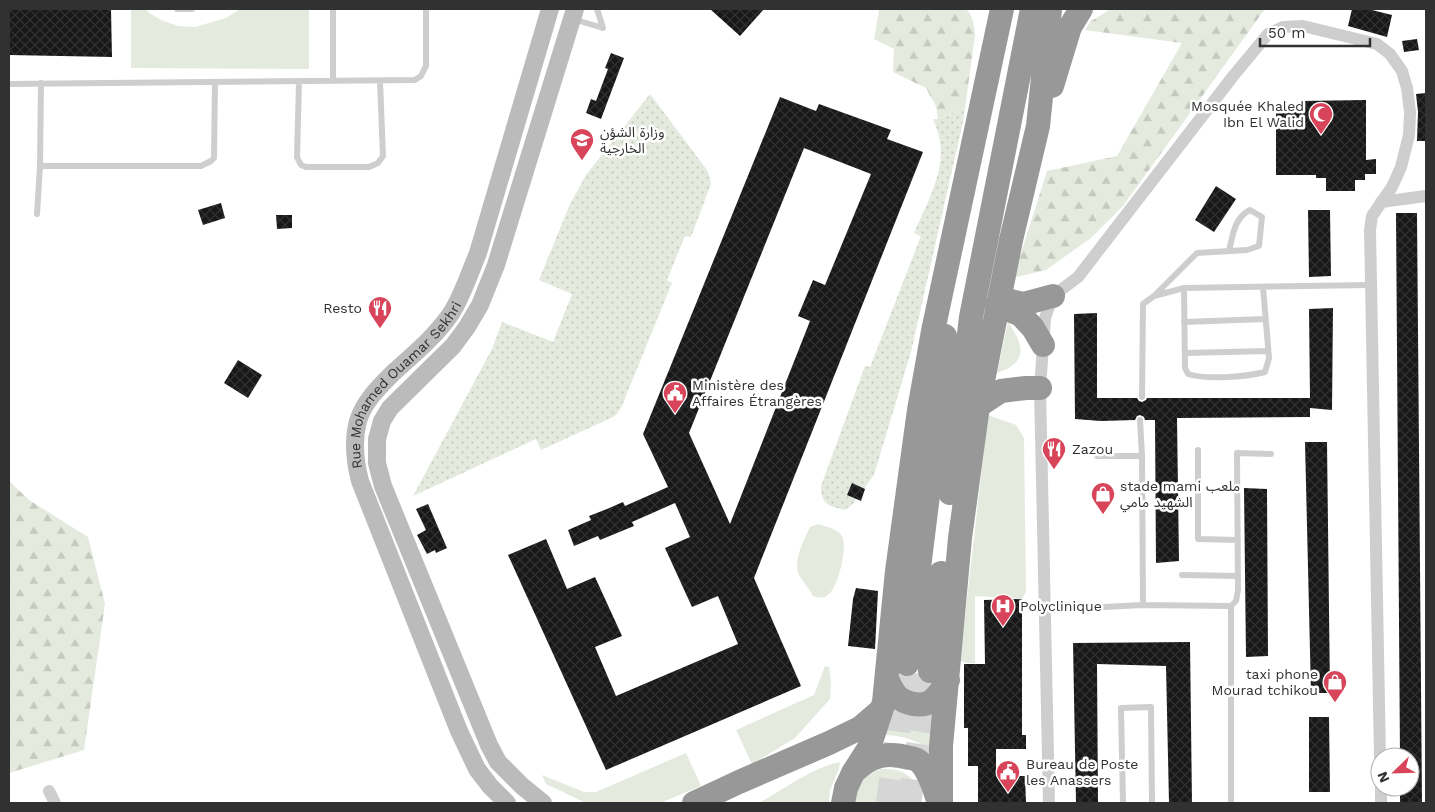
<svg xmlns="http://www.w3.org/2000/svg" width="1435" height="812" font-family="'Work Sans','Noto Sans Arabic',sans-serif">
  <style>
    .green { fill: #e5eade }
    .forest { fill: url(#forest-firs) }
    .garden { fill: url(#garden-dots) }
    .building { fill: url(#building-cross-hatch); fill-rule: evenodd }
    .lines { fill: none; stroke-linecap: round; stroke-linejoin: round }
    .highway-tunnel { stroke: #d6d6d6; stroke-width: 24; stroke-dasharray: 24 12; stroke-linecap: butt }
    .lane { stroke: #cecece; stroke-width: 6 }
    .street { stroke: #cecece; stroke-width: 12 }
    .secondary { stroke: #bbb; stroke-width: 18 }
    .highway { stroke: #989898; stroke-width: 24 }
    .labels { text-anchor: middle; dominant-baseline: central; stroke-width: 5; stroke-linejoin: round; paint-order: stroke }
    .poi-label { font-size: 14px; fill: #313131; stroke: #fff; text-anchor: start }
    .street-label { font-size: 14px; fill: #313131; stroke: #fff }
  </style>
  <defs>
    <pattern id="forest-firs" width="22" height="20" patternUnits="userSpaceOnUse" patternTransform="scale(1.25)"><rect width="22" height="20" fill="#e5eade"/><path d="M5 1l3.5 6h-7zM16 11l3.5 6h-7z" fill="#c5c9bf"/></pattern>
    <pattern id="garden-dots" width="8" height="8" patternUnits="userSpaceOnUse" patternTransform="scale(1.25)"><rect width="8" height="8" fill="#e5eade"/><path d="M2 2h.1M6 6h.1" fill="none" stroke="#c5c9bf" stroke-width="1.8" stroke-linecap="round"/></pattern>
    <pattern id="building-cross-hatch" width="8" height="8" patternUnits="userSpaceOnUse" patternTransform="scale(1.25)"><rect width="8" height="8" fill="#181818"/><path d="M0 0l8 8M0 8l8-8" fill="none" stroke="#313131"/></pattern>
  </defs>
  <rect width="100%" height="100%" fill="#fff"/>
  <path class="green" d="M131,9H147L148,12L161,20L178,26L195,27L226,18L240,9H309V69L131,68Z
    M1008,322C1024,345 1029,362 997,373Z
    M988,415L1016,425L1024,438L1026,592L1022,599L975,596V663H967L960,661Z
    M818,524C827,527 837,528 842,536C848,547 838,588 828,595C823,599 819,598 813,596C810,589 801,580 798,573C794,559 804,540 810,527Z
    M825,666L829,667L831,681L830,699L795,738L752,764L736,730L814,695Z
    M895,679L937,683L935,689L911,698Z
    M893,700L937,703L933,751C919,741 901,735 883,735Z
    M686,753L701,786L660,803H586L546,784L542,775L584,792H596Z
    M840,762L839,769L830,790L829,803H759C782,790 814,767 840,762Z
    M881,769C907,768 916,778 921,803H849C857,782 859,778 881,769Z"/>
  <path class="forest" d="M877,9H965C973,13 974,26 975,35L965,108L938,119L936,106L926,88L893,72L894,49L874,39L879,11Z
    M1111,9H1265L1123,206L1091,238L1046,270L1013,278L1047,171L1117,156L1182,43L1085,30L1091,21Z
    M9,481L29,500L88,537L105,604L84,750L9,773Z"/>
  <path class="garden" d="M650,94L707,170L710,178L711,184L691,237L685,236L667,280L672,283L621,408L617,414L613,417L541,450L536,439L413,496L492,349L502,322L553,342L572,294L539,280L570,204L586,175Z
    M965,108L963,122L911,352L874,475L852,505L845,510C829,506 821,505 821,486L865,366L870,367L921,236L914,233C926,205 945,173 940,142C939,134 936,126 933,119H938Z"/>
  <path class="building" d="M9,9H111L112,57L9,55Z
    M710,9H764L740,36Z
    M1352,9H1368L1392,15L1387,37L1348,26Z
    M1417,39L1419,50L1404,52L1402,41Z
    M611,53L624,58L601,119L586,113L591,99L596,101L608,69L605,68Z
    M1426,93V141H1417L1418,112L1416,94Z
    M780,97L816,111L819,104L891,130L887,139L923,152L754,578L801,686L606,770L508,555L546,539L567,589L595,577L622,636L595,647L616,696L738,644L718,596L692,607L665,548L690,537L675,503L632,522L634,526L600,540L598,536L574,546L568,530L591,520L589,516L607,509L623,502L625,506L668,487L643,434ZM804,148L871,174L825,285L813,280L798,316L810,321L730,524L689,433Z
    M1366,100V160L1376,159V174H1365V180H1355V191H1326V178H1316V175H1276V111H1301V101Z
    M1216,186L1236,199L1214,232L1195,220Z
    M221,203L225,218L203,225L198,210Z
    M1308,210H1330L1331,276L1309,277Z
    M1396,213H1417L1422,803H1400V787H1410V757H1400Z
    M276,215H292V228L277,229Z
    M1333,308L1332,410L1310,408V417L1177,418L1179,561L1156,563L1155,420H1145L1144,417L1140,415L1137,416L1135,420L1101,421L1075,419L1074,314L1097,313V398H1137L1139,401L1142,402L1146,400L1147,398H1310L1309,309Z
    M238,360L262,375L248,398L224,383Z
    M1305,442H1327L1330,693H1311Z
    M852,483L865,489L861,501L847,495Z
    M1244,488L1267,489L1268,656L1246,657Z
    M428,504L447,548L436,553L435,550L427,554L417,535L426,530L416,509Z
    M856,588L878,591L875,649L848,646L853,599Z
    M1022,599V735H1026V749H996V776H1025L1026,803H978V766H968V728H964V664H985L984,600Z
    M1190,642L1192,803H1169L1166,666L1097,664L1098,803H1076L1073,643Z
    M1309,717H1329L1330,792H1309Z"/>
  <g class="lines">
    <path class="highway-tunnel" d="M888,803L907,664
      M909,803L930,671"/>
    <path class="lane" d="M177,9H192
      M597,9L603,28
      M573,19L603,28
      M299,81L297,157L301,165L306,167H369L378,163L383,156L380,81
      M333,81V9
      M9,84L415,80L421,76L426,66V9
      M40,166H201L211,161L214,158L215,82
      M37,214L40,166L41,83
      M1184,288L1185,368L1188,374C1207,380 1245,377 1265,372L1269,358L1263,287
      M1155,295L1197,253L1247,250L1259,246L1262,217L1250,210C1234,218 1233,235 1229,251
      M1184,322L1265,319
      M1185,353L1268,351
      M1142,397L1143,304L1154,296L1184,288L1371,285
      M1140,420L1142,456L1143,605
      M1198,450V539L1238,540
      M1097,456H1142
      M1182,575L1238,576
      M1231,606L1236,601L1238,590L1237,453L1271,454
      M1045,610L1143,605L1231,606V803
      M1123,803L1121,708L1151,707L1152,803"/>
    <path class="street" d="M1381,202L1426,196
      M1381,787V803
      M49,791L55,803
      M1049,803L1040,388L1045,318L1053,296L1078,277L1234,75L1268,34L1283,27L1303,26L1377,44L1390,54L1402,71L1407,88L1410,112L1409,135L1401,167L1392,187L1372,216L1370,230L1380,757"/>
    <g class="secondary">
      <path id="s1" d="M507,803L490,786L477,769L459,731L360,481C355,462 353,440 358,421C364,401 380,386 394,372C414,354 437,335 452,312C463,294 470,272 478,253L550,9"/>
      <path d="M543,803L522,786L498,762L489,745L383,486L377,463V439L382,421L390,408L453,346L467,327L480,305L496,265L575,9"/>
    </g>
    <path class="highway" d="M1052,86L1070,27L1081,9
      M1002,299L1023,304L1053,296
      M997,305L1021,315L1033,328L1043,345
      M978,406L1001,391L1026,388H1040
      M950,493L971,317L1032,9
      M907,664L942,383L945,336
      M930,671L941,573
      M887,679C890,685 892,691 897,696C905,704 921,707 930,702C938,697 943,688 948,680
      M856,770C871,756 886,752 906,757C909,758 914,758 917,760C926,765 934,787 937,797
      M694,803L739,782L829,743L860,728L881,710
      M843,803L846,788L853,773L869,748L884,702L897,571L919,410L933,331L1002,9
      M941,803V746L960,538L978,406L1011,240L1038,126L1050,9"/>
  </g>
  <defs>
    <g id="mosque-pin" transform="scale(1.25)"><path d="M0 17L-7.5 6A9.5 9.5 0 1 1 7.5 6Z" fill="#d84459" stroke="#fff"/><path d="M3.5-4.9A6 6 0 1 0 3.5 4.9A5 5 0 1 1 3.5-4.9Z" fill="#fff"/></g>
    <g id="school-pin" transform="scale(1.25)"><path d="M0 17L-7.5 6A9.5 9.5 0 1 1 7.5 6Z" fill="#d84459" stroke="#fff"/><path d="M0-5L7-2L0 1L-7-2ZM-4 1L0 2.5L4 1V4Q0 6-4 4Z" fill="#fff"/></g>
    <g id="restaurant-pin" transform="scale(1.25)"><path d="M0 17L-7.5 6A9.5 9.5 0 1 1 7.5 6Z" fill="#d84459" stroke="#fff"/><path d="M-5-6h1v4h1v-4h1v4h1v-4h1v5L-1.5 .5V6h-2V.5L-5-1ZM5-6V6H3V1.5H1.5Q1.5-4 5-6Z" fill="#fff"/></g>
    <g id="civic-pin" transform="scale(1.25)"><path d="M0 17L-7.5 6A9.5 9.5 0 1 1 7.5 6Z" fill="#d84459" stroke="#fff"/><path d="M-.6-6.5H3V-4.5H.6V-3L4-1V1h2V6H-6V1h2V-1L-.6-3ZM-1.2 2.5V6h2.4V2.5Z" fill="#fff"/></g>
    <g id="shop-pin" transform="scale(1.25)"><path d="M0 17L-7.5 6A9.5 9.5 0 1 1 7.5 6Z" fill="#d84459" stroke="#fff"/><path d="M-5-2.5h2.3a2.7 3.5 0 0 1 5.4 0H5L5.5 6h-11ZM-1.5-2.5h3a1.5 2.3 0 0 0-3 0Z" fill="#fff"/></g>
    <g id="hospital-pin" transform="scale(1.25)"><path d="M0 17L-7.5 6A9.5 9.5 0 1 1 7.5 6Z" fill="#d84459" stroke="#fff"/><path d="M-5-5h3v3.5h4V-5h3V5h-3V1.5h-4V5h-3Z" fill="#fff"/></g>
  </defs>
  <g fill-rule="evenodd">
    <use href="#mosque-pin" x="1321" y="114"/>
    <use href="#school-pin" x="582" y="140"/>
    <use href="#restaurant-pin" x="380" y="308"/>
    <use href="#civic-pin" x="675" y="393"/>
    <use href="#restaurant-pin" x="1054" y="449"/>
    <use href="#shop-pin" x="1103" y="494"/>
    <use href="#hospital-pin" x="1003" y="606"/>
    <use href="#shop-pin" x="1335" y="682"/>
    <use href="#civic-pin" x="1008" y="772"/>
  </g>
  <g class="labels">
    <g class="poi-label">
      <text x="1304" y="106" text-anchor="end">Mosquée Khaled<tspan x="1304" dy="16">Ibn El Walid</tspan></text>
      <text x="600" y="132">وزارة الشؤن<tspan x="600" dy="16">الخارجية</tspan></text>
      <text x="362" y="308" text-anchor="end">Resto</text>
      <text x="692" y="385">Ministère des<tspan x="692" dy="16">Affaires Étrangères</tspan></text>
      <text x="1072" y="449">Zazou</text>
      <text x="1120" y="486">stade mami ملعب<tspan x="1120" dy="16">الشهيد مامي</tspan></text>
      <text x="1020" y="606">Polyclinique</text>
      <text x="1318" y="674" text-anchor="end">taxi phone<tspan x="1318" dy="16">Mourad tchikou</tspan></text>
      <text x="1026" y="764">Bureau de Poste<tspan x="1026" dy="16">les Anassers</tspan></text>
    </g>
    <g class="street-label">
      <text stroke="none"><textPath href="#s1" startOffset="471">Rue Mohamed Ouamar Sekhri</textPath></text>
    </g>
  </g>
  <rect width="1435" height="812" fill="none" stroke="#313131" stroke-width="20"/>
  <g transform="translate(1395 772) rotate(247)"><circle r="24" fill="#ffffff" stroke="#adadad"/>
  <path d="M0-4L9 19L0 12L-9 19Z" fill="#d84459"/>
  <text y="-8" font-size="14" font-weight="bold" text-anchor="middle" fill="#313131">N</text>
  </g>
  <path d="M1260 38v8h110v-8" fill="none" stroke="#313131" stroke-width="2.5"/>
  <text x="1268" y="38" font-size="15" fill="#313131" stroke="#ffffff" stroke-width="4" paint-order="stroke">50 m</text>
</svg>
